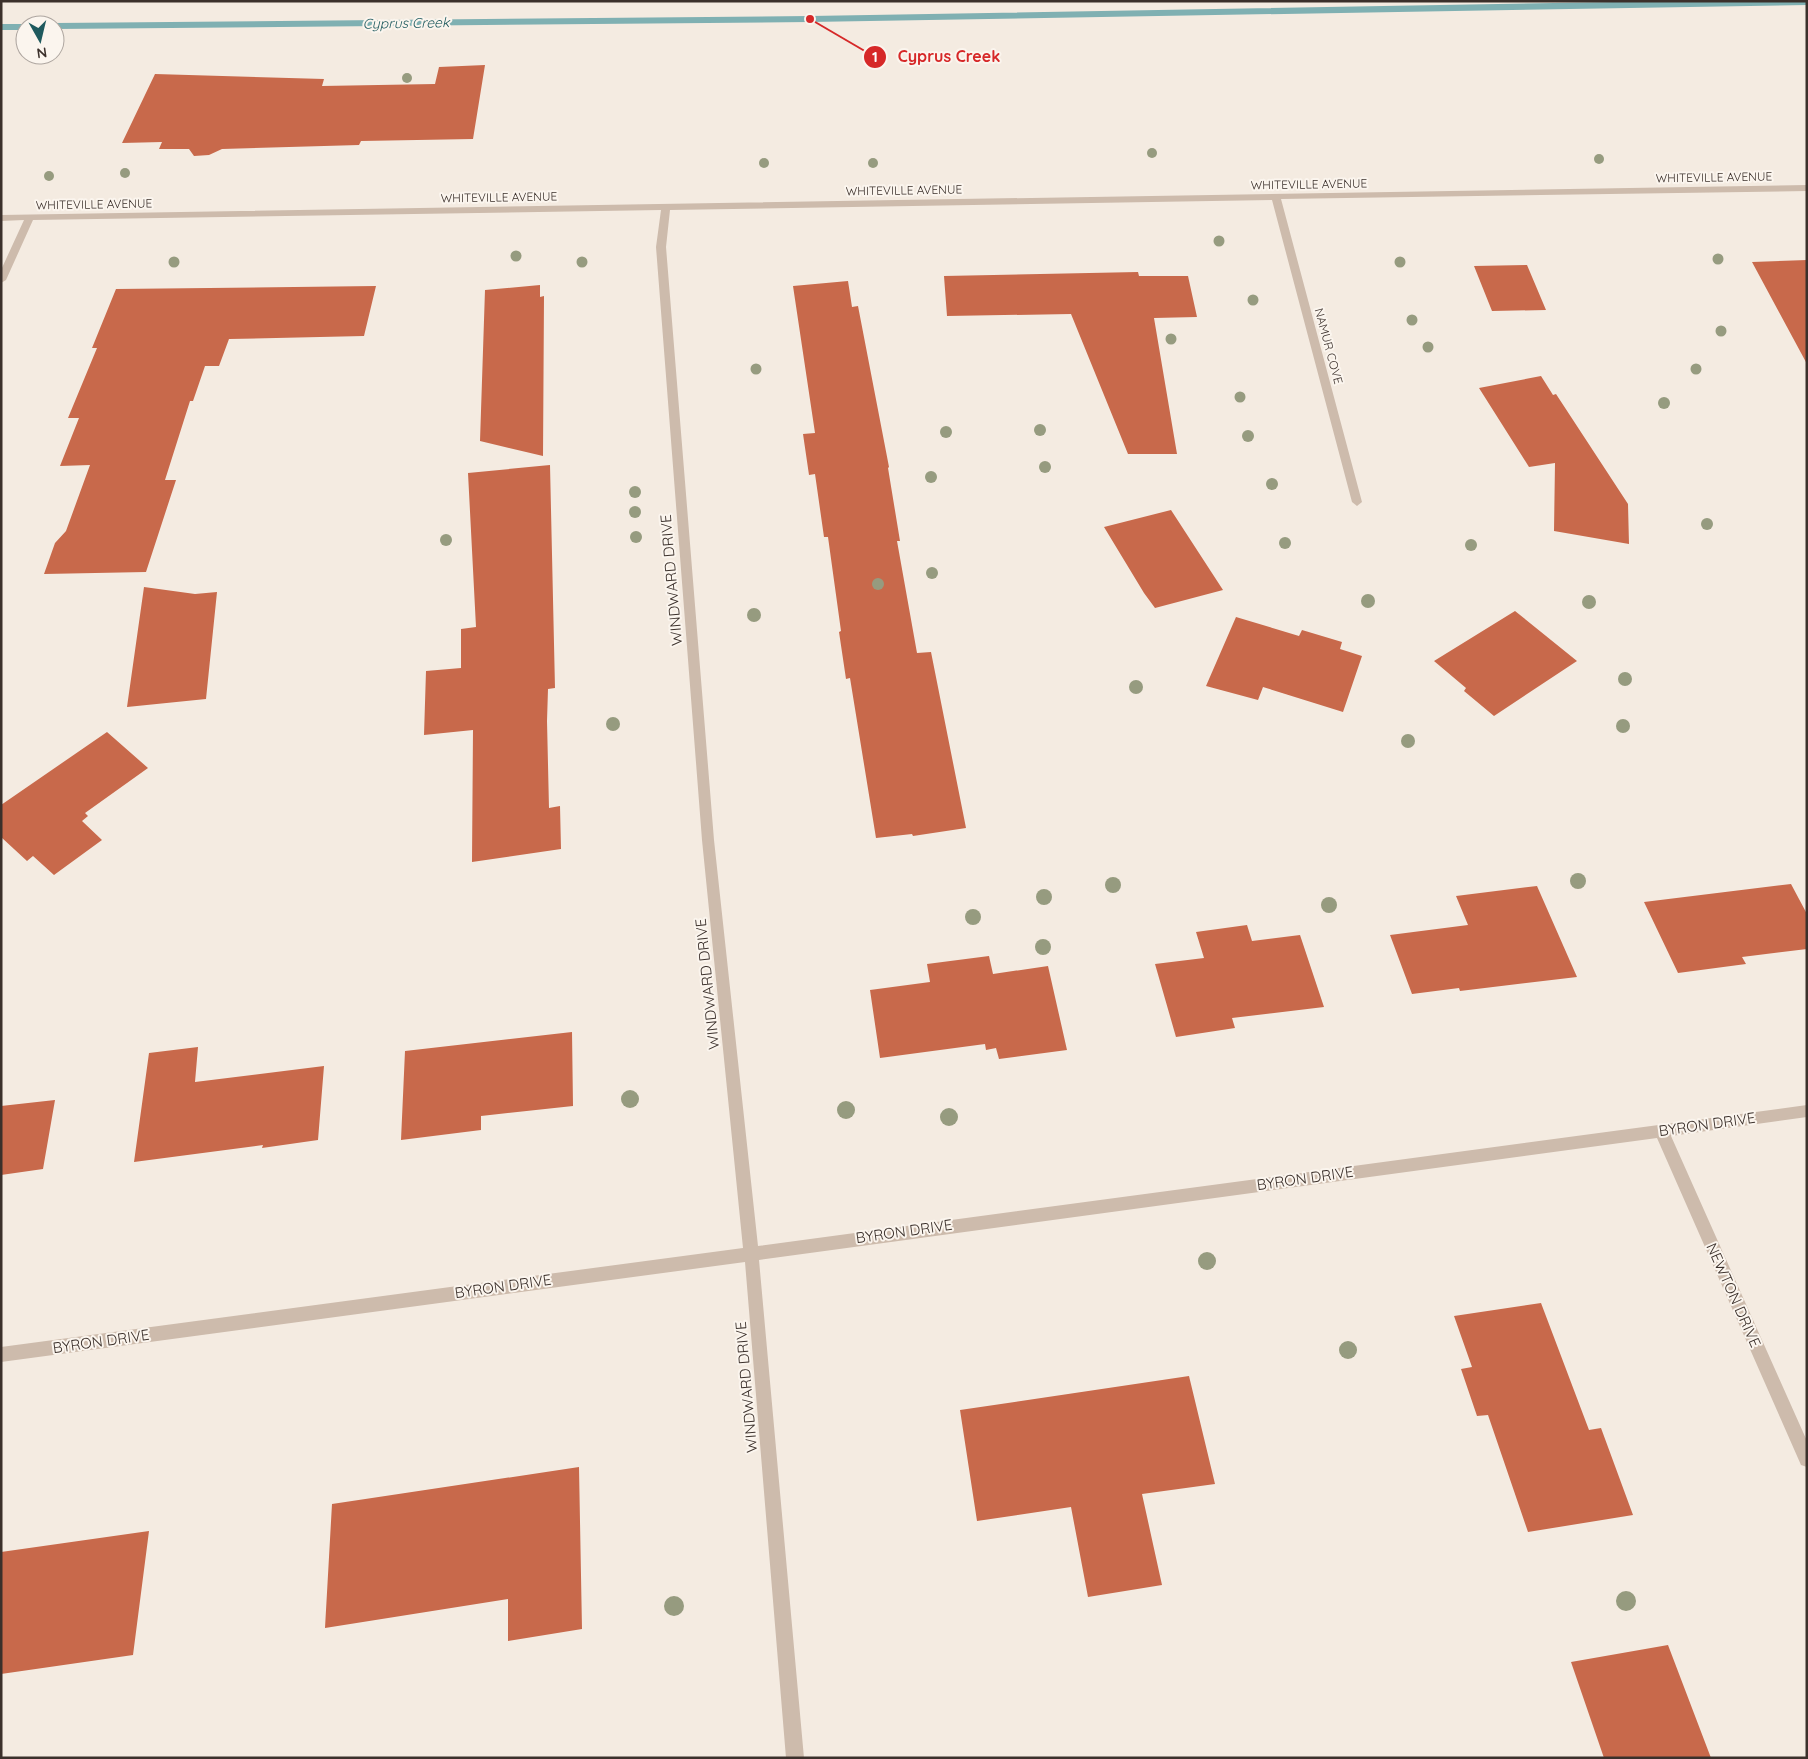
<svg xmlns="http://www.w3.org/2000/svg" width="1808" height="1759" font-family="Quicksand,sans-serif">
  <style>
    .lines { fill: none; stroke-linecap: round; stroke-linejoin: round }
    .stream { fill: #7fb0b2; fill-rule: evenodd }
    .building { fill: #c8694b }
    .street { fill: #cdbbac; fill-rule: evenodd }
    .tree { fill: #969b7f }
    .labels { text-anchor: middle; dominant-baseline: central; stroke-width: 4; stroke-linejoin: round; paint-order: stroke }
    .far-street-label { font-size: 12px; fill: #3b302b; stroke: #fbf5ee }
    .far-water-label { font-size: 14px; font-style: italic; fill: #1f5a5e; stroke: #fbf5ee }
    .street-label { font-size: 15px; fill: #3b302b; stroke: #fbf5ee }
    .leader { fill: none; stroke: #d62828; stroke-width: 2 }
    .callout-dot { fill: #d62828; stroke: #fbf5ee; stroke-width: 2 }
    .mark-label { font-size: 15px; text-anchor: middle; font-weight: bold; fill: #fff }
    .callout-label { font-size: 16px; text-anchor: middle; font-weight: bold; fill: #d62828; stroke: #fbf5ee; stroke-width: 4; stroke-linejoin: round; paint-order: stroke }
  </style>
  <rect width="100%" height="100%" fill="#f4ebe1"/>
  <g class="lines">
    <path class="stream" d="M1673,1H1807V5L810,22L55,29V25H51L55,23L810,16Z
      M1,24H25L29,25H25V30H1Z"/>
  </g>
  <path class="building" d="M485,65L473,139L361,141L359,145L222,149L209,155L194,156L189,149H159L162,142L122,143L155,74L324,79L322,86L435,84L439,67Z
    M1807,260V364L1752,262Z
    M1527,265L1546,310L1492,311L1474,266Z
    M1138,272L1139,276H1188L1197,317L1154,318L1177,454H1128L1071,314L947,316L944,276Z
    M848,281L852,307L858,306L889,467L888,468L900,541H897L917,653L931,652L966,828L913,836L912,834L876,838L850,678L846,679L839,632L841,631L828,537H824L815,474L809,475L803,434L815,433L793,286Z
    M540,285V297L544,296L543,456L480,441L485,290Z
    M376,286L364,336L229,339L219,366H205L193,401H190L165,480H176L146,572L44,574L55,543L66,531L90,465L60,466L79,418H68L97,348H92L116,289Z
    M1541,376L1553,395L1556,394L1628,504L1629,544L1554,531L1555,463L1529,467L1479,388Z
    M550,465L555,688L548,689L547,721L549,808L560,806L561,849L472,862L473,730L424,735L426,671L461,668V629L476,627L468,473Z
    M1171,510L1223,590L1155,608L1144,593L1104,527Z
    M144,587L195,594L217,592L206,699L127,707Z
    M1515,611L1577,661L1494,716L1464,691L1466,688L1434,661Z
    M1236,617L1299,636L1302,630L1342,642L1340,649L1362,656L1343,712L1263,687L1258,700L1206,686Z
    M107,732L148,768L85,813L88,816L82,821L102,840L54,875L33,856L27,861L1,837V805Z
    M1791,884L1807,914V949L1742,957L1746,964L1678,973L1644,902Z
    M1537,886L1577,977L1460,991L1459,988L1412,994L1390,935L1468,925L1456,896Z
    M1247,925L1252,941L1300,935L1324,1007L1232,1018L1235,1028L1176,1037L1155,964L1204,958L1196,932Z
    M989,956L993,974L1048,966L1067,1050L999,1059L996,1048L986,1050L985,1044L880,1058L870,990L930,982L927,964Z
    M572,1032L573,1106L481,1116V1130L401,1140L405,1051Z
    M198,1047L195,1082L324,1066L318,1140L262,1148L263,1145L134,1162L149,1053Z
    M55,1100L43,1169L1,1175V1106Z
    M1541,1303L1589,1430L1601,1428L1633,1515L1528,1532L1488,1415L1477,1416L1461,1369L1472,1367L1454,1316Z
    M1189,1376L1215,1484L1142,1494L1162,1585L1088,1597L1071,1507L977,1521L960,1410Z
    M579,1467L582,1629L508,1641V1599L325,1628L332,1504Z
    M149,1531L133,1655L1,1674V1552Z
    M1668,1645L1711,1758H1604L1571,1662Z"/>
  <g class="lines">
    <path class="street" d="M1807,185V191L1281,199L1362,502L1357,506L1352,502L1272,200L670,210L666,247L714,840L758,1246L1807,1105V1117L1671,1136L1807,1441V1467L1801,1465L1657,1138L759,1260L804,1758H786L745,1262L1,1362V1347L743,1248L702,840L656,247L661,210L33,220L6,280L1,283V270L24,220L1,221V215Z"/>
  </g>
  <g class="tree">
    <circle cx="407" cy="78" r="5"/>
    <circle cx="1152" cy="153" r="5"/>
    <circle cx="1599" cy="159" r="5"/>
    <circle cx="764" cy="163" r="5"/>
    <circle cx="873" cy="163" r="5"/>
    <circle cx="125" cy="173" r="5"/>
    <circle cx="49" cy="176" r="5"/>
    <circle cx="1219" cy="241" r="5.5"/>
    <circle cx="516" cy="256" r="5.5"/>
    <circle cx="1718" cy="259" r="5.5"/>
    <circle cx="174" cy="262" r="5.5"/>
    <circle cx="582" cy="262" r="5.5"/>
    <circle cx="1400" cy="262" r="5.5"/>
    <circle cx="1253" cy="300" r="5.5"/>
    <circle cx="1412" cy="320" r="5.5"/>
    <circle cx="1721" cy="331" r="5.5"/>
    <circle cx="1171" cy="339" r="5.5"/>
    <circle cx="1428" cy="347" r="5.5"/>
    <circle cx="756" cy="369" r="5.5"/>
    <circle cx="1696" cy="369" r="5.5"/>
    <circle cx="1240" cy="397" r="5.5"/>
    <circle cx="1664" cy="403" r="6"/>
    <circle cx="1040" cy="430" r="6"/>
    <circle cx="946" cy="432" r="6"/>
    <circle cx="1248" cy="436" r="6"/>
    <circle cx="1045" cy="467" r="6"/>
    <circle cx="931" cy="477" r="6"/>
    <circle cx="1272" cy="484" r="6"/>
    <circle cx="635" cy="492" r="6"/>
    <circle cx="635" cy="512" r="6"/>
    <circle cx="1707" cy="524" r="6"/>
    <circle cx="636" cy="537" r="6"/>
    <circle cx="446" cy="540" r="6"/>
    <circle cx="1285" cy="543" r="6"/>
    <circle cx="1471" cy="545" r="6"/>
    <circle cx="932" cy="573" r="6"/>
    <circle cx="878" cy="584" r="6"/>
    <circle cx="1368" cy="601" r="7"/>
    <circle cx="1589" cy="602" r="7"/>
    <circle cx="754" cy="615" r="7"/>
    <circle cx="1625" cy="679" r="7"/>
    <circle cx="1136" cy="687" r="7"/>
    <circle cx="613" cy="724" r="7"/>
    <circle cx="1623" cy="726" r="7"/>
    <circle cx="1408" cy="741" r="7"/>
    <circle cx="1578" cy="881" r="8"/>
    <circle cx="1113" cy="885" r="8"/>
    <circle cx="1044" cy="897" r="8"/>
    <circle cx="1329" cy="905" r="8"/>
    <circle cx="973" cy="917" r="8"/>
    <circle cx="1043" cy="947" r="8"/>
    <circle cx="630" cy="1099" r="9"/>
    <circle cx="846" cy="1110" r="9"/>
    <circle cx="949" cy="1117" r="9"/>
    <circle cx="1207" cy="1261" r="9"/>
    <circle cx="1348" cy="1350" r="9"/>
    <circle cx="1626" cy="1601" r="10"/>
    <circle cx="674" cy="1606" r="10"/>
  </g>
  <g class="labels">
    <g class="far-street-label">
      <text transform="translate(1714 177) rotate(-1)">WHITEVILLE AVENUE</text>
      <text transform="translate(1309 184) rotate(-1)">WHITEVILLE AVENUE</text>
      <text transform="translate(904 190) rotate(-1)">WHITEVILLE AVENUE</text>
      <text transform="translate(499 197) rotate(-1)">WHITEVILLE AVENUE</text>
      <text transform="translate(94 204) rotate(-1)">WHITEVILLE AVENUE</text>
      <text transform="translate(1329 346) rotate(75)">NAMUR COVE</text>
    </g>
    <g class="far-water-label">
      <text transform="translate(406 23) rotate(-1)">Cyprus Creek</text>
    </g>
    <g class="street-label">
      <text transform="translate(671 580) rotate(-95)">WINDWARD DRIVE</text>
      <text transform="translate(707 984) rotate(-96)">WINDWARD DRIVE</text>
      <text transform="translate(1707 1124) rotate(-8)">BYRON DRIVE</text>
      <text transform="translate(1305 1178) rotate(-8)">BYRON DRIVE</text>
      <text transform="translate(904 1231) rotate(-8)">BYRON DRIVE</text>
      <text transform="translate(503 1286) rotate(-8)">BYRON DRIVE</text>
      <text transform="translate(1734 1295) rotate(66)">NEWTON DRIVE</text>
      <text transform="translate(101 1341) rotate(-8)">BYRON DRIVE</text>
      <text transform="translate(746 1387) rotate(-95)">WINDWARD DRIVE</text>
    </g>
  </g>
  <path class="leader" d="M810 19L875 57"/>
  <g class="callout-dot">
    <circle cx="810" cy="19" r="5"/>
    <circle cx="875" cy="57" r="12"/>
  </g>
  <g class="mark-label">
    <text x="875" y="62">1</text>
  </g>
  <g class="callout-label">
    <text x="949" y="62">Cyprus Creek</text>
  </g>
  <rect width="1808" height="1759" fill="none" stroke="#3b302b" stroke-width="5"/>
  <g transform="translate(40 40) rotate(172)"><circle r="24" fill="#fbf5ee" stroke="#aea6a0"/>
  <path d="M0-4L9 19L0 12L-9 19Z" fill="#1f5a5e"/>
  <text y="-8" font-size="14" font-weight="bold" text-anchor="middle" fill="#3b302b">N</text>
  </g>
</svg>
